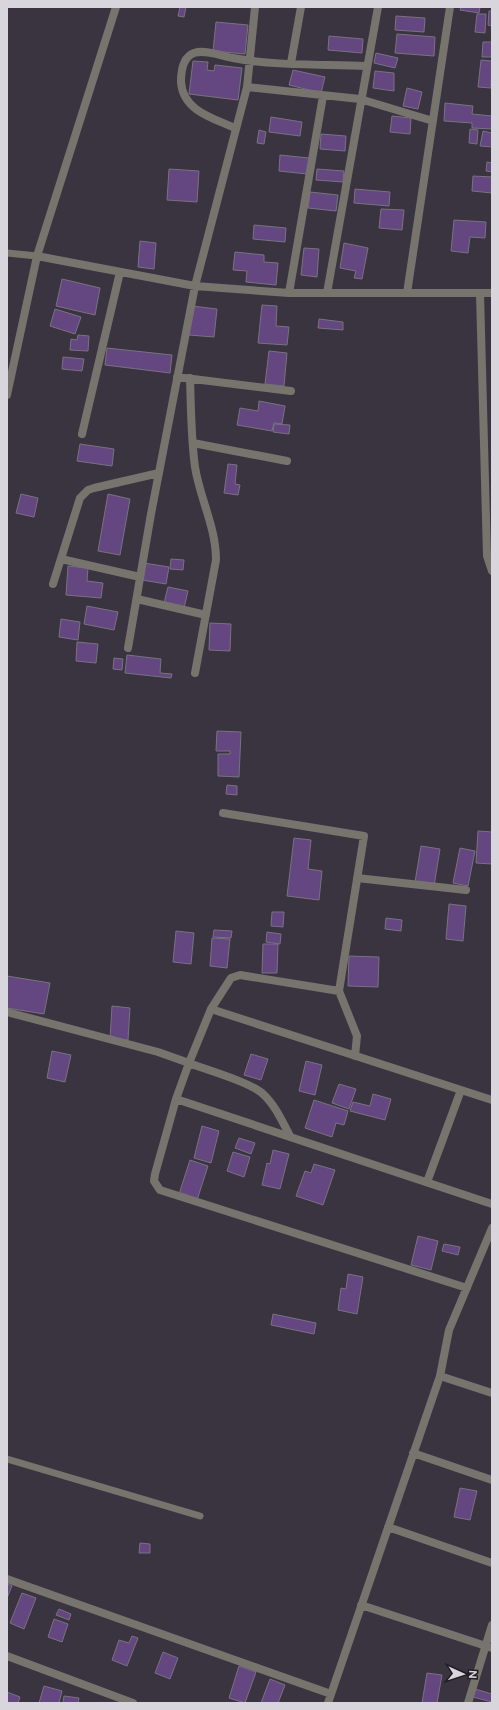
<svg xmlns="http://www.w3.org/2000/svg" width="499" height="1710" font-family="Figtree,sans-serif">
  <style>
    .building { fill: #644781; stroke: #787280 }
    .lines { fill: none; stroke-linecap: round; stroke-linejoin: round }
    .lane { stroke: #77746e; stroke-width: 7 }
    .street { stroke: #77746e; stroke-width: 8 }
  </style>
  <rect width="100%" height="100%" fill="#3a3441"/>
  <path class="building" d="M180,7H186L184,17L178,16Z
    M461,7H480L479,13L460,10Z
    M489,11H492V26L488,25Z
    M477,14H486L485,33L475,32Z
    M396,16L425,18L424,32L395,30Z
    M216,22L248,25L245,54L213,51Z
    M397,34L435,37L434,56L395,53Z
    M329,36L363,39L362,53L328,50Z
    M483,42H492V57H482Z
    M376,53L398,58L395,68L374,63Z
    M481,60L492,61L491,88L478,87Z
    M193,61L208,62L207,70L214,71L215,65L242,68L238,100L189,94Z
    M293,70L325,77L321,93L289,85Z
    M375,71L394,73V91L373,88Z
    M407,88L422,92L418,109L403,106Z
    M445,103L473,106L472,114L492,116V129L472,128V123L444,121Z
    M392,116L411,118L410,134L390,132Z
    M271,117L302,122L300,136L269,132Z
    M470,129L478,130L477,144L469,143Z
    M259,130L266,132L264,144L257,143Z
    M483,131L492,133V147L480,146Z
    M321,134L346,136L345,151L320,149Z
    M280,155L309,158L307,174L279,171Z
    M487,162L492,163V172L486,171Z
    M169,169L199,171L197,202L167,200Z
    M317,169L344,171L343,182L316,180Z
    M473,176L492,177V193L472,191Z
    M355,189L390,192L389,206L354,203Z
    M310,192L338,195L336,211L308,208Z
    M381,209L404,210L402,230L379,228Z
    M454,220L486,222L485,238L470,237L468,253L451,251Z
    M254,225L286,228L285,242L253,239Z
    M140,241L156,243L154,269L138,267Z
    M344,243L368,248L362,279L354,278L356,271L340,268Z
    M304,248L319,249L317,277L301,275Z
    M235,252L264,255V262L278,263L276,285L246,282L247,271L233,270Z
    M62,279L100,288L95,315L56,306Z
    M262,305L277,306L276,326L289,327L287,345L258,343Z
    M192,306L217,309L214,337L189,335Z
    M55,309L81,317L75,334L50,326Z
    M319,319L343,322V330L318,328Z
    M78,335L89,336L88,351L70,350L71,339L77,340Z
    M107,348L172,355L170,373L105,365Z
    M269,351L287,353L284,386L265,384Z
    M63,357L84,359L82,371L62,369Z
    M259,401L285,406L282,424L274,423L272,431L237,425L240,408L258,411Z
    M274,424L290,425L289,434L273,432Z
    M80,444L114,449L112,466L77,461Z
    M228,464L237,465L235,484L240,485L238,495L224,493Z
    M21,494L38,498L34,517L16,513Z
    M108,494L130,499L120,555L98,551Z
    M171,559L184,560L183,570L170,569Z
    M144,563L169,567L166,584L142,580Z
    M68,566L88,568L87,581L103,583L101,598L66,595Z
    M168,587L188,591L184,608L164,603Z
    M87,606L118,612L114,630L84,624Z
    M61,619L80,622L78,640L59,637Z
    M210,623L231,624L230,651L209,650Z
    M77,642L98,644L96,663L76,661Z
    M127,655L161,659L160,673L172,674L171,678L125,673Z
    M114,658L123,659L122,670L113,669Z
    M217,731L241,732L239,777L218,776V754H230V751H216Z
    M227,785L237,786V795L226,794Z
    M478,831L492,832V864L476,863Z
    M294,838L311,840L308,869L322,871L319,900L287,896Z
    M421,846L440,849L434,886L415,882Z
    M460,848L475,851L468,886L453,883Z
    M449,904L466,906L463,941L446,939Z
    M272,912H284L283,927L271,926Z
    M386,918L402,920L401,931L385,929Z
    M214,930L232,931L231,938L213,937Z
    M176,931L194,933L191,964L173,962Z
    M267,932L281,934L280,944L266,942Z
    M212,938L230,939L227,968L210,966Z
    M263,944H278L277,973H262Z
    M349,956L379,957L378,987L348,986Z
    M7,976L50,983L44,1014L7,1008Z
    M112,1006L130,1008L128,1040L110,1039Z
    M52,1051L71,1055L65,1082L47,1078Z
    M251,1054L268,1059L261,1080L244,1075Z
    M306,1061L322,1065L315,1095L299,1091Z
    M339,1084L356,1089L349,1109L332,1103Z
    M373,1094L391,1099L385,1120L350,1111L353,1102L370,1106Z
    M314,1100L348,1111L344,1125L336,1123L332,1137L305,1128Z
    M202,1126L219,1131L211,1163L194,1158Z
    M239,1138L255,1143L251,1154L235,1148Z
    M273,1150L289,1154L280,1189L262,1185L267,1163L270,1164Z
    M233,1152L250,1157L244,1177L227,1171Z
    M190,1160L208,1166L197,1200L179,1194Z
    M314,1164L335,1170L323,1205L296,1196L305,1171L311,1173Z
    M418,1236L438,1241L431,1270L411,1265Z
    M444,1244L460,1247L458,1255L442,1251Z
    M348,1274L363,1277L357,1314L338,1310L341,1288L346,1289Z
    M273,1314L316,1323L314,1334L271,1325Z
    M460,1488L477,1491L470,1520L454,1517Z
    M140,1543L150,1544V1553H139Z
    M7,1584L12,1586L7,1598Z
    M22,1593L36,1598L24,1629L10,1623Z
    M59,1609L71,1614L69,1620L56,1615Z
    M54,1619L68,1624L62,1642L48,1637Z
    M132,1636L138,1638L127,1666L112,1660L119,1640L129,1643Z
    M163,1652L178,1658L170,1679L155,1673Z
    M239,1666L256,1672L245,1703L229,1698Z
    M427,1673L442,1675L437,1703H422Z
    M270,1679L285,1685L278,1703H261Z
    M44,1686L62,1691L59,1703H39Z
    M475,1689L492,1694V1702L473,1697Z
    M7,1692L20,1697L18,1703H7Z
    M64,1696L79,1698L78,1703H63Z"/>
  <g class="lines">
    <path class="lane" d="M7,253L37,256
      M7,1459L200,1516"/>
    <path class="street" d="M291,63L301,7
      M247,87L360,99L433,121
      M235,128C213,118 183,111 181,82C181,72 183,57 194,53C205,49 221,56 233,58C275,66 323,64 366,66
      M37,256L195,286L289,293H492
      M289,293L323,96
      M327,293L378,7
      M407,293L450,7
      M480,293L487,556L492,571
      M177,377L291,391
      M190,378C191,408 191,438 195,467C200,499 216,527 216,560L195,673
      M7,395L37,256L116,7
      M82,434L120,272
      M193,443L287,461
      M61,559L140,577
      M53,584L80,498L88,490L94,488L159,473
      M137,599L206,615
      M128,648L151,514L195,286L247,87L255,7
      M223,813L364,836L339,991L357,1036L355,1056
      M357,878L466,890
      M211,1009L231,978L240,975L339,991
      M7,1012L158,1052L189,1063L211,1009L492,1100
      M176,1099L155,1174L154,1181L160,1190L467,1288
      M290,1136C282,1121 275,1105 263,1094C250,1082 207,1070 189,1063L176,1099L492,1204
      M427,1182L461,1090
      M492,1228L449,1330L440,1376L492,1393
      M413,1453L492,1480
      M388,1527L492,1563
      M7,1579L331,1694
      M361,1605L492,1648
      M7,1656L133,1703
      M328,1703L440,1376
      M468,1703L492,1625"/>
  </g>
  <rect width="499" height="1710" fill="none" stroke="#d8d5dc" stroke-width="16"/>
  <g transform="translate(463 1674) rotate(93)" stroke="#201d23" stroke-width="3" paint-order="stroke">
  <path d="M0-3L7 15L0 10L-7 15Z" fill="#d8d5dc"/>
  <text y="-6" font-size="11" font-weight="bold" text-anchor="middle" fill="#d8d5dc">N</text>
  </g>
</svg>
